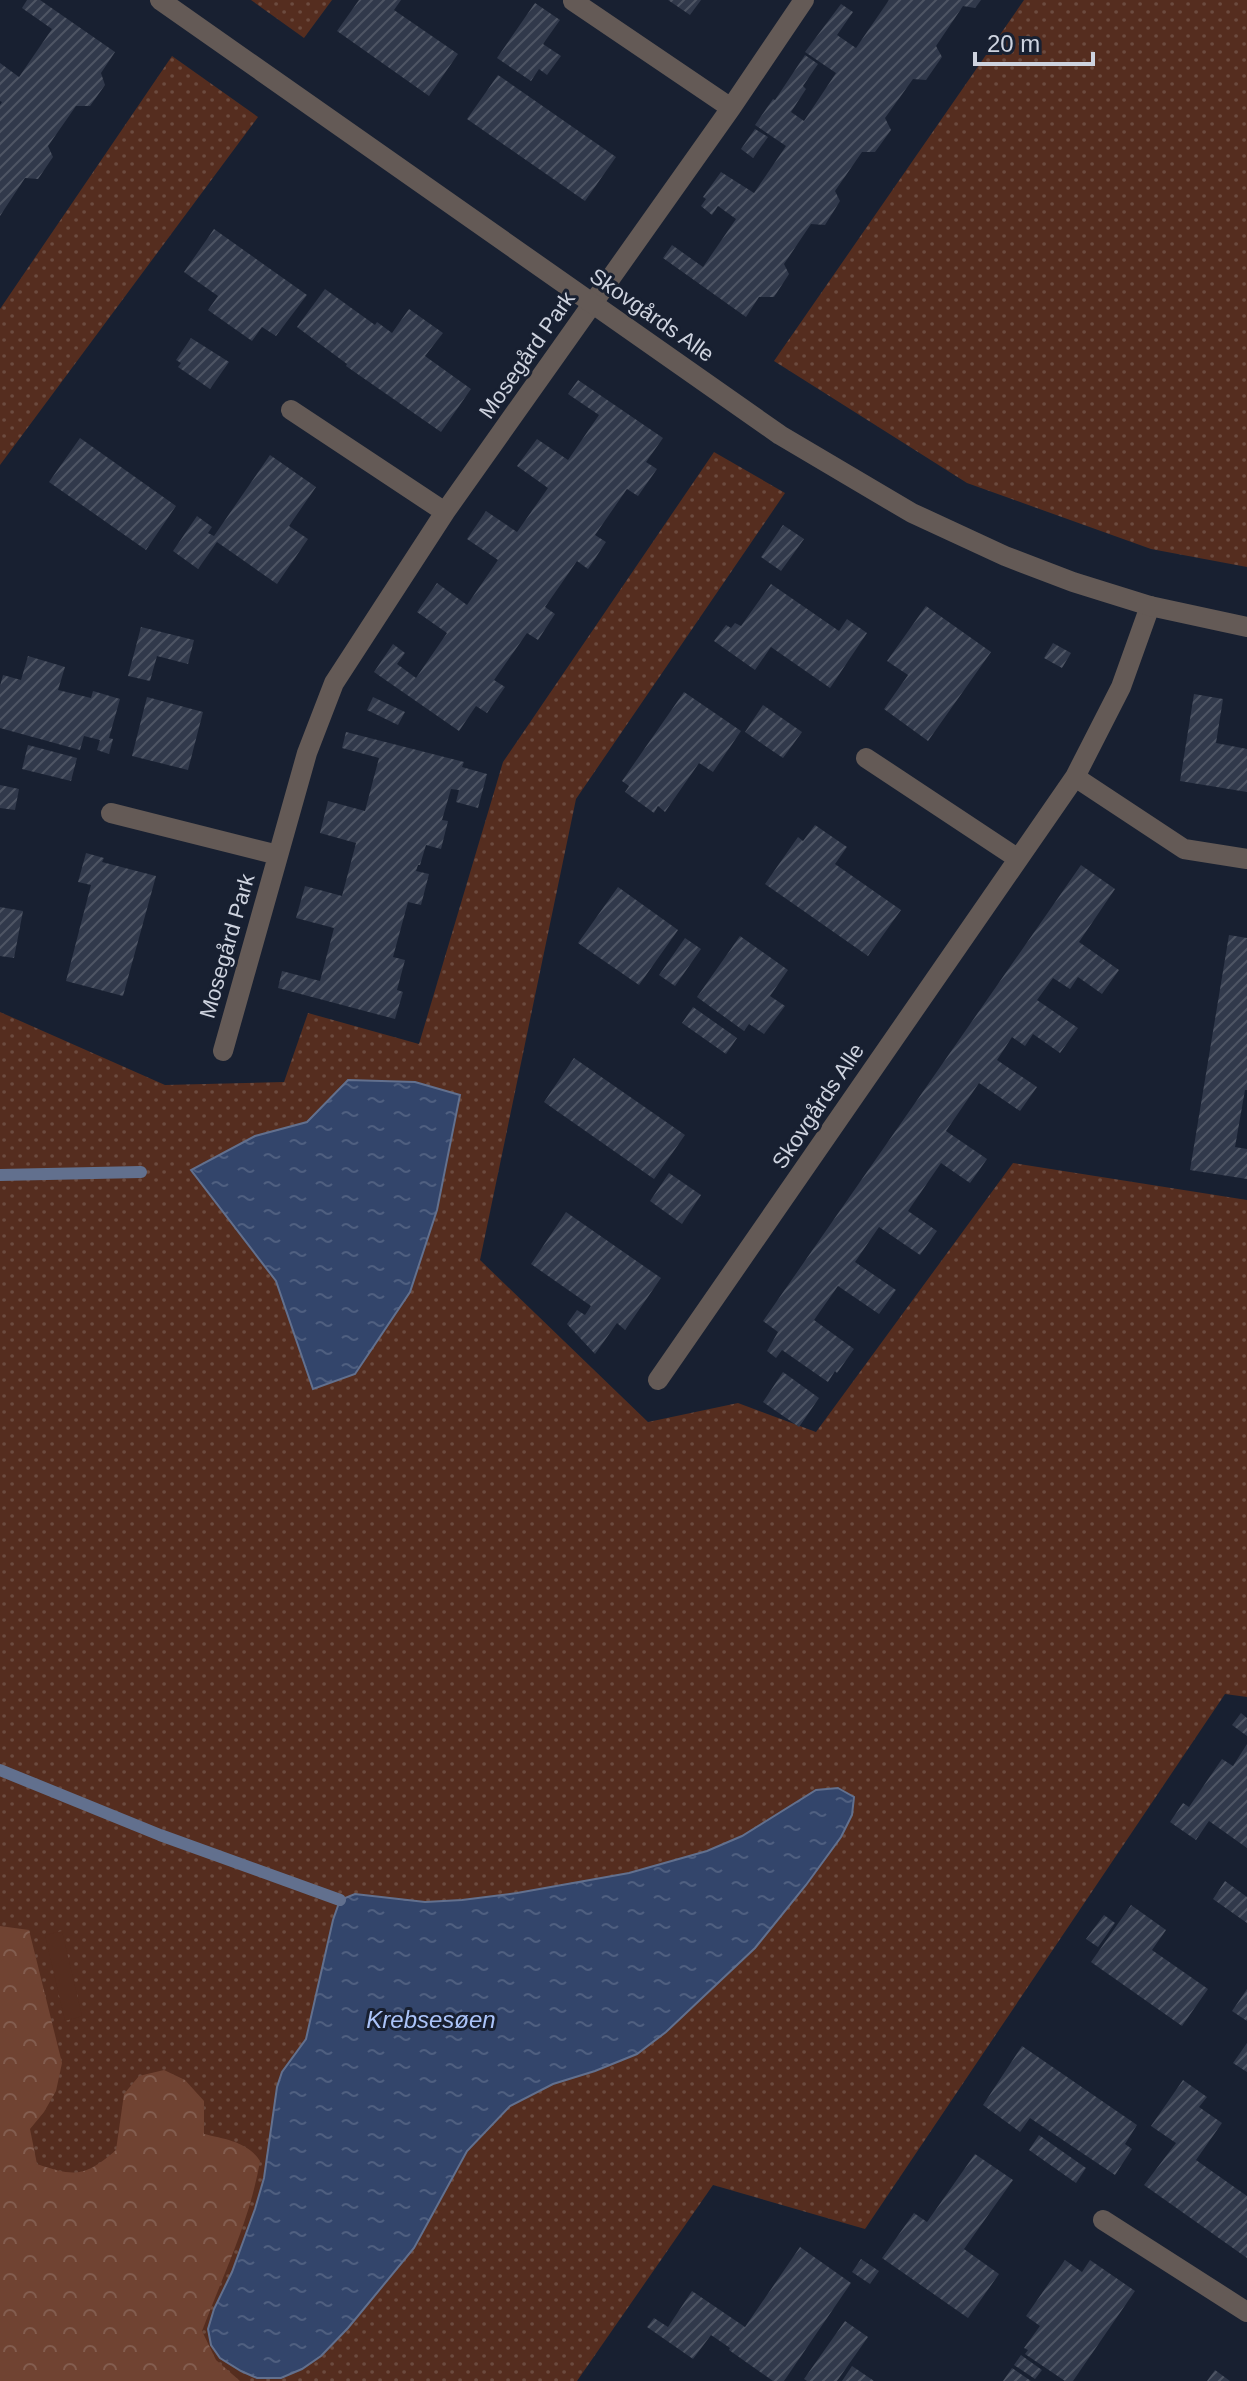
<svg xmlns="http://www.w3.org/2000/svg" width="1247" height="2381" font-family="Helvetica,sans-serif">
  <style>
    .grass { fill: url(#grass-dots) }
    .forest { fill: url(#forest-crowns) }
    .pitch { fill: #552d1f }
    .water { fill: url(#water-ripples); stroke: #62708e; stroke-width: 2 }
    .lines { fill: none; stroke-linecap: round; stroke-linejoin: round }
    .stream { stroke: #62708e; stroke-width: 12 }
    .building { fill: url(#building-hatch) }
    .minor { stroke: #645a56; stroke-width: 20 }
    .tertiary { stroke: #645a56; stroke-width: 20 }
    .labels { text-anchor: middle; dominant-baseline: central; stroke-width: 6; stroke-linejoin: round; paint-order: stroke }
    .street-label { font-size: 22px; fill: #ced3df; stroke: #182031 }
    .water-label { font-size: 24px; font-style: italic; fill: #abc4f9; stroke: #182031 }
  </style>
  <defs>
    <pattern id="grass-dots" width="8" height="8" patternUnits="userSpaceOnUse" patternTransform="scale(2)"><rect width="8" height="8" fill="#552d1f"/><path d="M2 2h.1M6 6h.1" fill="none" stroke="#6c4b3f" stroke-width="1.8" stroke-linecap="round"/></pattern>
    <pattern id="forest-crowns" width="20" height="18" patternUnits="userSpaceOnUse" patternTransform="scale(2)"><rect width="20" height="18" fill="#704332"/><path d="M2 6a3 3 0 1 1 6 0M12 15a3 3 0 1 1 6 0" fill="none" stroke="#835d4f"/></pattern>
    <pattern id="water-ripples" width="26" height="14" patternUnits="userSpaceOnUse" patternTransform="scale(2)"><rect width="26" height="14" fill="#33456b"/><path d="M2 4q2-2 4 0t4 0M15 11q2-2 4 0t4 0" fill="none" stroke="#4f5f80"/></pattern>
    <pattern id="building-hatch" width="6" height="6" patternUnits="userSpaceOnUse" patternTransform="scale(2)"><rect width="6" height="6" fill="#31394b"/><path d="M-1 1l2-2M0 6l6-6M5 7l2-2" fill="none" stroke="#4e5564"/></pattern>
  </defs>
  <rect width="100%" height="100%" fill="#182031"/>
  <path class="grass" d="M251,0H332L304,38Z
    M1024,0H1247V567L1151,549L967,483L774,361Z
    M172,56L258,117L0,465V309Z
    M714,452L785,493L576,799L480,1260L648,1422L738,1403L816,1432L1013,1163L1247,1200V1697L1225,1694L865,2229L713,2185L577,2381H0V1012L165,1085L284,1082L308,1013L419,1044L503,762Z"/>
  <path class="forest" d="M0,1926L29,1930L62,2063L56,2091L44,2112L30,2129L37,2164C75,2177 85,2177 116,2150L124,2094L139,2076L164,2070L185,2080L204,2101V2134C225,2139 248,2142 260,2161C250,2221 223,2275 202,2331L216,2360L240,2381H0Z"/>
  <path class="pitch" d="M62,1931L82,2016L65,2021L45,1935Z"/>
  <path class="water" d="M348,1080L415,1082L460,1095L437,1210L410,1292L355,1374L313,1389L276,1281L191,1170L255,1136L307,1122Z
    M838,1788L854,1797L852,1815L841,1837L806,1885L755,1948L666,2032L637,2054L595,2071L553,2084L510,2106L467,2151L414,2248L348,2328L321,2356L302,2369L281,2378H257L241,2371L220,2358L211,2345L208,2329L214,2309L232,2272L255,2209L264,2178L277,2087L282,2072L306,2039L333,1920L340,1900L355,1894L425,1902L462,1900L517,1893L629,1873L707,1851L742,1836L816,1790Z"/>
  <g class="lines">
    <path class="stream" d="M0,1175L141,1172
      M0,1770L160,1835L340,1900"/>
  </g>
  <path class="building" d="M27,0H40L115,52L101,73L105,85L90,106H76L48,146L53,157L38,179L25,178L0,216V105L2,102L0,101V63L19,77L52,29L22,8Z
    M359,0H401L394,10L458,54L429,96L337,31Z
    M668,0H701L690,15Z
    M889,0H981L975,8L963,6L936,46L942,57L926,80L913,79L885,118L891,130L875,152H862L835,191L840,201L825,225L811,224L784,264L789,274L774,297H759L746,317L663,258L672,245L703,267L736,219L718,206L712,215L701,206L706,199L703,197L721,172L754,193L786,146L755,125L773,99L775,100L805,55L818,64L803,86L806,89L791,112L804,121L836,73L805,52L841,4L853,12L837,35L856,48Z
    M535,3L560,20L543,44L561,56L547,75L539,69L531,81L497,58Z
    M498,75L616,157L585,201L467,119Z
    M755,129L768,137L753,158L741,149Z
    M214,229L307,295L276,336L262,327L252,341L208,310L218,296L184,272Z
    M325,289L375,325L377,322L392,333L409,309L443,333L425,356L471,389L441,432L346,366L347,364L297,327Z
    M191,338L229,362L210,389L178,367L181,363L176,360Z
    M578,380L663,438L646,462L657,469L638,496L627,489L595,535L606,542L588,569L577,561L545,607L555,614L538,640L527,633L494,680L505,687L487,713L476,706L459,731L374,672L393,644L405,653L397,664L416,678L447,633L417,612L437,583L467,605L498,560L467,539L486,511L517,532L548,488L517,466L537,439L568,460L599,415L568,394Z
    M80,438L176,506L146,550L49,482Z
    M270,455L316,487L289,526L308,539L277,584L217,542L198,569L173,551L197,516L212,527L208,533L214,536Z
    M783,525L804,539L781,571L761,557Z
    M771,584L839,631L847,619L867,633L830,688L771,647L755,670L714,641L726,625L731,628L735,623L741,626Z
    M926,606L991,652L928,741L884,709L908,675L887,661Z
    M141,627L194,640L188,664L157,656L150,681L128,676Z
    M1053,643L1071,653L1062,668L1044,658Z
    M28,656L65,667L58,690L91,698L93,691L120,699L109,738L113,739L109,754L97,750L100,740L84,736L80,750L0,728V686L3,675L21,680Z
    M684,692L741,731L713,772L699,763L665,812L658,806L654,813L625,792L629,786L622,781Z
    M1194,694L1223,699L1216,743L1247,749V792L1180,781Z
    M147,697L203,712L188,770L132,756Z
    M373,697L405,712L398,725L367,710Z
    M763,705L802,732L783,758L745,732Z
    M346,732L464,762L462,767L487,774L478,808L456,802L459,790L451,789L442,820L448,821L441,849L426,845L420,865H418L416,871L429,874L421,905L408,902L393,957L405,960L397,990L403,992L395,1019L278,988L282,971L320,981L334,928L296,918L305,886L342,896L356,843L320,833L328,801L365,811L379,758L342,748Z
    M28,745L77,758L71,781L22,769Z
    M0,785L19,789L15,810L0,808Z
    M815,825L847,847L835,864L901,910L868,956L765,884L798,837L803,841Z
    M86,853L104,858L102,862L156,876L123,996L66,981L91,885L78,882Z
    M1081,865L1115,889L1079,942L1119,970L1102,994L1078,977L1070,989L1053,978L1037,1000L1078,1028L1060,1053L1033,1034L1025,1046L1012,1037L997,1060L1037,1087L1020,1111L979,1083L946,1131L987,1159L970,1183L941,1163L908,1211L937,1231L920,1255L879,1227L855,1262L896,1290L879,1314L838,1286L814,1320L854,1349L837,1373L835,1371L828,1382L782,1350L776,1358L767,1351L778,1332L763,1321Z
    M618,887L678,930L639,985L578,943Z
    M0,907L23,911L14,958L0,956Z
    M1229,935L1247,938V1090H1245L1235,1147L1247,1149V1179L1190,1170Z
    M740,936L788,970L770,996L785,1006L764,1034L749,1024L744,1031L697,997Z
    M685,938L701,949L675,986L659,975Z
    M693,1007L737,1038L726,1054L682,1023Z
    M574,1058L685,1135L654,1179L544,1102Z
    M669,1173L701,1195L682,1224L650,1201Z
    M566,1212L661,1278L625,1330L617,1323L595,1354L567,1324L577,1310L585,1315L591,1306L531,1264Z
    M783,1372L819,1398L799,1427L763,1402Z
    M1241,1713L1247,1718V1736L1232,1725Z
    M1247,1744V1848L1209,1821L1196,1840L1170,1822L1183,1803L1189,1807L1222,1759L1233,1766Z
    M1225,1881L1247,1897V1923L1213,1899Z
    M1131,1905L1166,1930L1152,1950L1208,1989L1182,2026L1091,1962Z
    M1104,1915L1115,1923L1098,1947L1086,1939Z
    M1247,1989V2021L1232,2011Z
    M1247,2043V2072L1233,2063Z
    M1022,2046L1137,2125L1125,2144L1132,2149L1115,2175L1030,2118L1020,2132L983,2105Z
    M1183,2080L1207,2097L1199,2107L1222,2123L1196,2160L1247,2196V2258L1144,2185L1176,2143L1151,2126Z
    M1039,2135L1086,2168L1076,2183L1029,2150Z
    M975,2154L1013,2180L964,2249L999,2274L968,2318L882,2258L914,2213L927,2222Z
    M800,2247L851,2283L784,2381H773L729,2350L730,2348L711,2335L693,2359L647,2327L654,2318L668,2327L692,2291L745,2327Z
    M861,2259L879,2271L870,2284L852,2272Z
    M1065,2260L1082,2272L1090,2260L1135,2291L1073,2381H1065L1025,2354L1028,2350L1024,2348L1040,2326L1026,2316Z
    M845,2321L868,2337L837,2381H807L804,2379Z
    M1021,2355L1042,2370L1035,2379L1014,2365Z
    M852,2366L874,2381H842Z
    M1012,2368L1031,2381H1003Z
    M1215,2370L1230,2381H1207Z"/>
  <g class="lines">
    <path class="minor" d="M573,1L731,108
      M291,410L445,512
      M866,758L1017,858
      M1075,777L1184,849L1247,859
      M111,813L278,855
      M223,1051L307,753L334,683L445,512L731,108L804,0
      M658,1380L1075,777L1121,687L1150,606
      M1103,2220L1247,2312"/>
    <path class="tertiary" d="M160,0L780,435L912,513L1005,556L1073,582L1150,606L1247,627"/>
  </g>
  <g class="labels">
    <g class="street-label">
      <text transform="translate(652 315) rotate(35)">Skovgårds Alle</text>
      <text transform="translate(527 355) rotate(-55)">Mosegård Park</text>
      <text transform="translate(227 946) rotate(-74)">Mosegård Park</text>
      <text transform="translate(818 1106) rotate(-56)">Skovgårds Alle</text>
    </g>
    <g class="water-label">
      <text x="431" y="2019">Krebsesøen</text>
    </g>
  </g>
  <path d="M975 52v12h118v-12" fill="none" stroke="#ced3df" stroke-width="4"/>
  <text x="987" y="52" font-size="24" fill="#ced3df" stroke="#182031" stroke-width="6" paint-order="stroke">20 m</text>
</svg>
